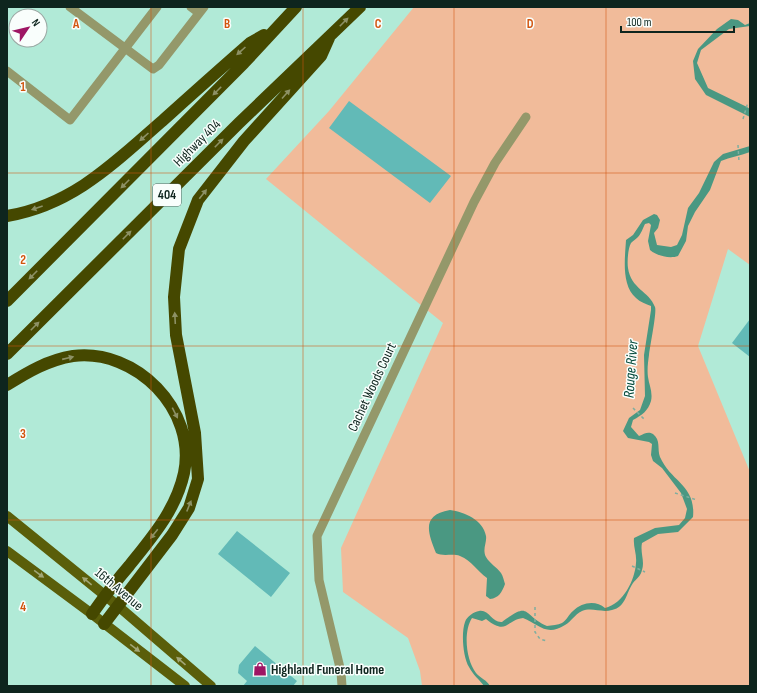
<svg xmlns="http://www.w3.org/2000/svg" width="757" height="693" font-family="'Sofia Sans Condensed',sans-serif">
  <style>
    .green { fill: #f1bb9a }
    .water { fill: #4a9882 }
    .building { fill: #62bab7 }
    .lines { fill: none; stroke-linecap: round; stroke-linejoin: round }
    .path { stroke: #7fae9f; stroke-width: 1.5; stroke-dasharray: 3 3; stroke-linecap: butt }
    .minor { stroke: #94986a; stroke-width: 9 }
    .major { stroke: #5a5e0a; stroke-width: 10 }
    .highway { stroke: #454800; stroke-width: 12 }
    .oneway { fill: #8d9165 }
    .oneway2 { fill: #a2a677 }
    .grid { fill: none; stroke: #d2540e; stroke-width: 1; stroke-opacity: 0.55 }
    .labels { text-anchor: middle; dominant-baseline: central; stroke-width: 3; stroke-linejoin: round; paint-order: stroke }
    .shield { fill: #f9fefc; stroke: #546661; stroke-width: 1 }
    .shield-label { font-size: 13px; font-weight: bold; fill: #0e251e }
    .street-label { font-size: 14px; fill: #0e251e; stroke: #f9fefc }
    .poi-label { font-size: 14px; font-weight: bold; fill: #0e251e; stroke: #f9fefc; text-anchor: start }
    .water-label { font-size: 15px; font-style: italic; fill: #004738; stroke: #f9fefc }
    .grid-label { font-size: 13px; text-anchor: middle; font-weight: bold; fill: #d2540e; stroke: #f9fefc; stroke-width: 3; stroke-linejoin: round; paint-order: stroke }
  </style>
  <rect width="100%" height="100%" fill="#b1ead7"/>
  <path class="green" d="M414,7H750V265L728,249L698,346L750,472V686H422L420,671L408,638L343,592L341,548L443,323L266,179L329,111Z"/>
  <path class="water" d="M731,19L738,20L745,25L750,23V26L729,29L701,50L697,63L708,88L747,107L750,109V117L706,95L695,79L693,61L698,49L717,29Z
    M750,146V152C740,156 730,157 721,161L710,190L695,212L688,226L686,241L678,256C670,259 657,256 650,250L648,241L651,225L649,223L645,224C643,228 641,234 638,237C636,239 633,241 631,243C628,248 627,262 628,268C631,289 649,291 655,307C657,312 650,346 649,355C648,362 647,370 648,377C649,385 653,392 651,401C648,411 642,415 633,420L631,427L639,436C644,434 648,431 653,434C661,440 657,449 660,457C671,482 696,485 693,517L678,532L658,534L642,543C640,553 645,561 642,570C641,576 636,579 633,583C626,593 626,607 612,610C601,613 592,607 582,611C574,615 572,621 565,625C546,637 539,624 523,618C506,620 507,636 486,619L482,621L472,618C463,632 466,660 476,673C480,678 487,680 490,686H484C479,679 473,675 469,667C463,657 461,633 465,622C467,616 474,612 479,611C489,609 492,623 502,622C531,600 522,615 547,626C552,625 558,625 562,623C567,620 569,614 573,611C582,602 596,600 605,608C623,604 635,580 636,563C637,554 633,547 634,538L655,528L679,525L685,518L687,509L681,493L662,468L653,461L651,455L652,444L649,442L628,438L623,431L629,418L640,410L645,396L644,355L651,310V306C646,304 640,302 636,298C621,285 625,258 626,240L633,235L643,220L654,214L657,215L660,220L658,228L654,233L657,245L671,247L677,245L682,235L688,208L699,193L714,162L723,154Z
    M450,510C465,512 483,520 486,536C487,543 482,549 486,557C490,564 497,567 501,573C503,576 504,581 505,584C502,592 499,598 490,599L486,596L487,578C477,571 472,561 460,556C453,553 443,557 436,553C427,531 422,515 450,510Z"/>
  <path class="building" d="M349,101L451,176L430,203L329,128Z
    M750,319V357L732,343Z
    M237,531L290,573L271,597L218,554Z
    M255,646L297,681L293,686H243L247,681L238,673L239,665Z"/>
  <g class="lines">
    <path class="path" d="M743,119L748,102
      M738,145L739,162
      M633,408L644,419
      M675,493L697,500
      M632,566L645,572
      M535,607V632L540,639L547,641"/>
    <path class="minor" d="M70,7L153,69L159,65L204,7
      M191,7L199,13
      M7,71L70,120L157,7
      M342,686L341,672L319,580L317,536L474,202L495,163L526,117"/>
    <path class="major" d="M7,516L118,606L211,686
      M7,551L92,614L185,686"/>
    <path class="highway" d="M7,216C72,205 113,164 161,122C190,96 220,69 250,43L264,35
      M7,301L244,63L296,7
      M7,354L239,123L360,7
      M7,385C28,372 48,360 73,356C136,348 197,410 184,473C176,510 152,537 129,566C116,581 104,597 92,614
      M104,624L172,535L189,508L198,479L195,433L176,335L174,297L179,249L198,200L244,141L321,56L329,38"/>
  </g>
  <defs><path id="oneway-solid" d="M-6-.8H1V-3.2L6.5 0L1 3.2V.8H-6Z"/></defs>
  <g class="oneway">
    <use href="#oneway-solid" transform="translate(344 22) rotate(-45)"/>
    <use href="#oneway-solid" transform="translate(241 51) rotate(138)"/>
    <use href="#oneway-solid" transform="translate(217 91) rotate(135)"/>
    <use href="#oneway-solid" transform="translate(286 94) rotate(-48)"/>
    <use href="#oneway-solid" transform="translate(144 137) rotate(138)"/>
    <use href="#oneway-solid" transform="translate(219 143) rotate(-45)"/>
    <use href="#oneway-solid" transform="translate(125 184) rotate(135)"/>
    <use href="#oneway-solid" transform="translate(203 194) rotate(-52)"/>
    <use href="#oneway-solid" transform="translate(37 208) rotate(161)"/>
    <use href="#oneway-solid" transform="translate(127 235) rotate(-45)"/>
    <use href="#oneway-solid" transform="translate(33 275) rotate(135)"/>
    <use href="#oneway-solid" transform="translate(175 318) rotate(-93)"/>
    <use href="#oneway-solid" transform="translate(35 326) rotate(-45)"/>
    <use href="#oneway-solid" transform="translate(68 358) rotate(-13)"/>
    <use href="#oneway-solid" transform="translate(175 413) rotate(63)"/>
    <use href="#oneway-solid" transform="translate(189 506) rotate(-68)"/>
    <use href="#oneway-solid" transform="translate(154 534) rotate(129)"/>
  </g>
  <g class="oneway2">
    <use href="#oneway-solid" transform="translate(39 574) rotate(36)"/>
    <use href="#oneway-solid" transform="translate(87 581) rotate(-141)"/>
    <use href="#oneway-solid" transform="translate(135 648) rotate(37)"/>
    <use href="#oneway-solid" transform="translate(181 661) rotate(-139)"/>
  </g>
  <path class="grid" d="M151,7V686M303,7V686M454,7V686M606,7V686M7,173H750M7,346H750M7,520H750"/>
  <defs>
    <g id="shop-bare" transform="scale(1.08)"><path d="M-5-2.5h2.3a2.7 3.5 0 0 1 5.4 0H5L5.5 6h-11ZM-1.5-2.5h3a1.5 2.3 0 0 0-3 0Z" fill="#9e1664" stroke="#f9fefc" stroke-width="2.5" paint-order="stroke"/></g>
  </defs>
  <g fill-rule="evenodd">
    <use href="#shop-bare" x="260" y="669"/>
  </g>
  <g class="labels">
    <rect class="shield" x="153" y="184" width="28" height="22" rx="3"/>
    <g class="shield-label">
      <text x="167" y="195">404</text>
    </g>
    <g class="street-label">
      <text transform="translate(197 143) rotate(-45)">Highway 404</text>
      <text transform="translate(372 387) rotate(-65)">Cachet Woods Court</text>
      <text transform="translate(119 589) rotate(40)">16th Avenue</text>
    </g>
    <g class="poi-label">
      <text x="271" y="669">Highland Funeral Home</text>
    </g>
    <g class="water-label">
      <text transform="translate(631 369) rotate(-86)">Rouge River</text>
    </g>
  </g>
  <g class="grid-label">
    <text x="76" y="28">A</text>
    <text x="227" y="28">B</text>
    <text x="378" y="28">C</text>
    <text x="530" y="28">D</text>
    <text x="23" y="91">1</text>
    <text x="23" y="264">2</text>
    <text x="23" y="438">3</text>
    <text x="23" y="611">4</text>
  </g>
  <rect width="757" height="693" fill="none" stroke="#0e251e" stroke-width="16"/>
  <g transform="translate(28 28) rotate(55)"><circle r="19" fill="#f9fefc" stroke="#9ba7a3"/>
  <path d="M0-3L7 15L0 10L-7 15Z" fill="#9e1664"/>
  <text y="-6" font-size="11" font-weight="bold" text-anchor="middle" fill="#0e251e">N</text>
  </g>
  <path d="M621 26v6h113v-6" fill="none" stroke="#0e251e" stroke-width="2"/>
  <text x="627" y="26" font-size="12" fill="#0e251e" stroke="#f9fefc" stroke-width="3" paint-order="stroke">100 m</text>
</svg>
